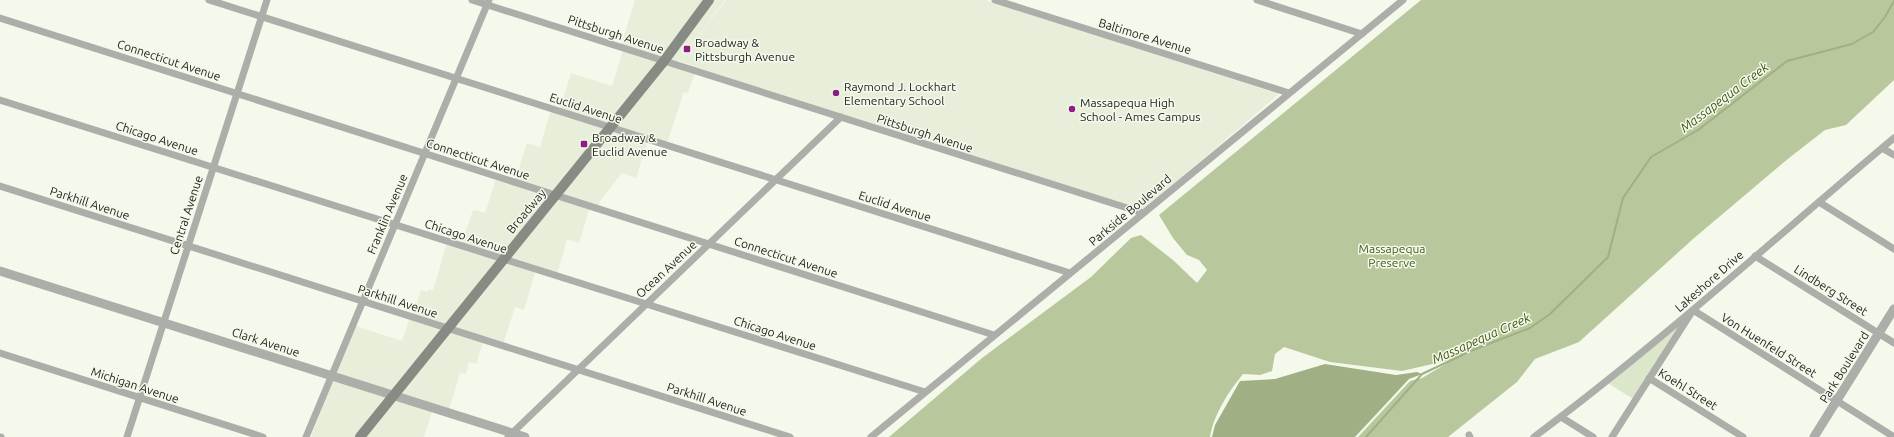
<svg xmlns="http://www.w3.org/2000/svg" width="1894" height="437" font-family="Ubuntu,sans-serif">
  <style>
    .built { fill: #e7efda }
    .green { fill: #dce6cb }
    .forest { fill: #b9c89c }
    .water { fill: #a1b084 }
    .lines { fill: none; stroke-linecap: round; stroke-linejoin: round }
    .stream { stroke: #a1b084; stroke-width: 2 }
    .minor { stroke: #acaea9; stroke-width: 7 }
    .tertiary { stroke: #acaea9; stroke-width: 9 }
    .secondary { stroke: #888b83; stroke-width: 10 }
    .poi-dot { fill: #8d1e81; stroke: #f4f9ec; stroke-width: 1.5 }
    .labels { text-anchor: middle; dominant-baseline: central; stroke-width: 3; stroke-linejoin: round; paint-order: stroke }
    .street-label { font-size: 12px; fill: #1e201b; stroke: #f4f9ec }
    .poi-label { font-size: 12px; fill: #1e201b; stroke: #f4f9ec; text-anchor: start }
    .park-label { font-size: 12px; fill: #495b1a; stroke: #f4f9ec }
    .water-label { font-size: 13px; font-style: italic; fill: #465816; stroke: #f4f9ec }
  </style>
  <rect width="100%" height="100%" fill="#f4f9ec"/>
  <path class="built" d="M635,0H725L680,60L726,0H985L1279,94L1142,211L868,124L678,61L677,63L696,70L688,93L684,92L667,143L649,137L636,178L622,173L600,201L596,212L589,210L579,243L567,239L557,275L536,269L524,310L515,307L504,342L485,336L476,364L469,362L466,374L460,373L450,406V410L434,406L424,437H311L353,325L402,341L411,314L413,315L421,290L428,292L429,289L433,291L447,242L461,246L473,210L485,213L496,179L514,184L527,143L540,147L552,106L560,108L571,73L612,86L624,47L621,45Z"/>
  <path class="green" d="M1693,310L1635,400L1606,382Z"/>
  <path class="forest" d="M1421,0H1894V80L1846,125L1825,130L1789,158L1693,239L1579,342L1535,359L1517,382L1448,437H1358L1410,381L1422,378L1454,359L1402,371L1330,362L1284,347L1275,354L1272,371L1260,375L1243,374C1229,391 1214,414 1210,437H889L982,358L1091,277L1131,238L1141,235L1173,260L1197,283L1207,270L1199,260L1187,255L1173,238L1159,215Z"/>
  <path class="water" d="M1325,364L1396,375L1417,372L1422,374L1409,379L1355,437H1212L1215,425L1240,381L1275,379Z"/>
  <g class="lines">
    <path class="stream" d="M1366,437L1422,374L1473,350L1530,328L1550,314L1608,257L1623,198L1651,157L1698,130L1787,61L1852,44L1873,32L1885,17L1894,1"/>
    <path class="minor" d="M209,0L1070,273
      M472,0L1143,213
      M995,0L1289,93
      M1257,0L1362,34
      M0,18L994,335
      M0,100L925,392
      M1882,148L1894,155
      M0,186L790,437
      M1819,202L1894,249
      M1755,256L1894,343
      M0,353L263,437
      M1649,378L1743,437
      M1561,417L1593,437
      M1469,435L1470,437
      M0,437H1
      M127,437L267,0
      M306,437L489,0
      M508,437L841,117
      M871,437L1403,0
      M1534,437C1659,344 1775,238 1894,138
      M1612,437L1693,310L1894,437"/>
    <path class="tertiary" d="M0,271L525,437
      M1814,437L1894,309"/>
    <path class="secondary" d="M360,437L664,61L709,0"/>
  </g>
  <g class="poi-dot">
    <rect x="683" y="45" width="8" height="8" rx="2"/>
    <circle cx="836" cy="93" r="4"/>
    <circle cx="1072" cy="109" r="4"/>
    <rect x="580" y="140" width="8" height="8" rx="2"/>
  </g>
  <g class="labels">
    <g class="street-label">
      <text transform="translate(616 34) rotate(18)">Pittsburgh Avenue</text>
      <text transform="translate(1145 36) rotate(17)">Baltimore Avenue</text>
      <text transform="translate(169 60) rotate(18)">Connecticut Avenue</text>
      <text transform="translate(586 108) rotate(18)">Euclid Avenue</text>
      <text transform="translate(925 133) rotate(18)">Pittsburgh Avenue</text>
      <text transform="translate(157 138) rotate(18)">Chicago Avenue</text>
      <text transform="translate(478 159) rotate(18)">Connecticut Avenue</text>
      <text transform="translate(90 203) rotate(18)">Parkhill Avenue</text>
      <text transform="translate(895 206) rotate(18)">Euclid Avenue</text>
      <text transform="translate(1130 210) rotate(-40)">Parkside Boulevard</text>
      <text transform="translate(526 211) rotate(-50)">Broadway</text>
      <text transform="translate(387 214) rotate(-67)">Franklin Avenue</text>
      <text transform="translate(186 215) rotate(-72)">Central Avenue</text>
      <text transform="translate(466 236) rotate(18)">Chicago Avenue</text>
      <text transform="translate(786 257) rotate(18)">Connecticut Avenue</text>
      <text transform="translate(666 269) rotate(-43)">Ocean Avenue</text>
      <text transform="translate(1709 281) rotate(-41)">Lakeshore Drive</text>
      <text transform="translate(1831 290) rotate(32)">Lindberg Street</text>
      <text transform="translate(398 301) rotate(18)">Parkhill Avenue</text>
      <text transform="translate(775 333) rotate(18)">Chicago Avenue</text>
      <text transform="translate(266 342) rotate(18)">Clark Avenue</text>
      <text transform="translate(1769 345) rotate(32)">Von Huenfeld Street</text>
      <text transform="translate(1844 367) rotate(-58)">Park Boulevard</text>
      <text transform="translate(135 385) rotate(18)">Michigan Avenue</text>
      <text transform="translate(1688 389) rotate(32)">Koehl Street</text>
      <text transform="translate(707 399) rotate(18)">Parkhill Avenue</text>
    </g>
    <g class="poi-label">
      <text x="695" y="42">Broadway &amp;<tspan x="695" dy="14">Pittsburgh Avenue</tspan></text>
      <text x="844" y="86">Raymond J. Lockhart<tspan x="844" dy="14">Elementary School</tspan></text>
      <text x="1080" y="102">Massapequa High<tspan x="1080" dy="14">School - Ames Campus</tspan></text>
      <text x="592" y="137">Broadway &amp;<tspan x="592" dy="14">Euclid Avenue</tspan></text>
    </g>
    <g class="park-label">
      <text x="1392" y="248">Massapequa<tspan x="1392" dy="14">Preserve</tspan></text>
    </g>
    <g class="water-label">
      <text transform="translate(1724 97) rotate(-37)">Massapequa Creek</text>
      <text transform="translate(1481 338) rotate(-24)">Massapequa Creek</text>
    </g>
  </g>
</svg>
